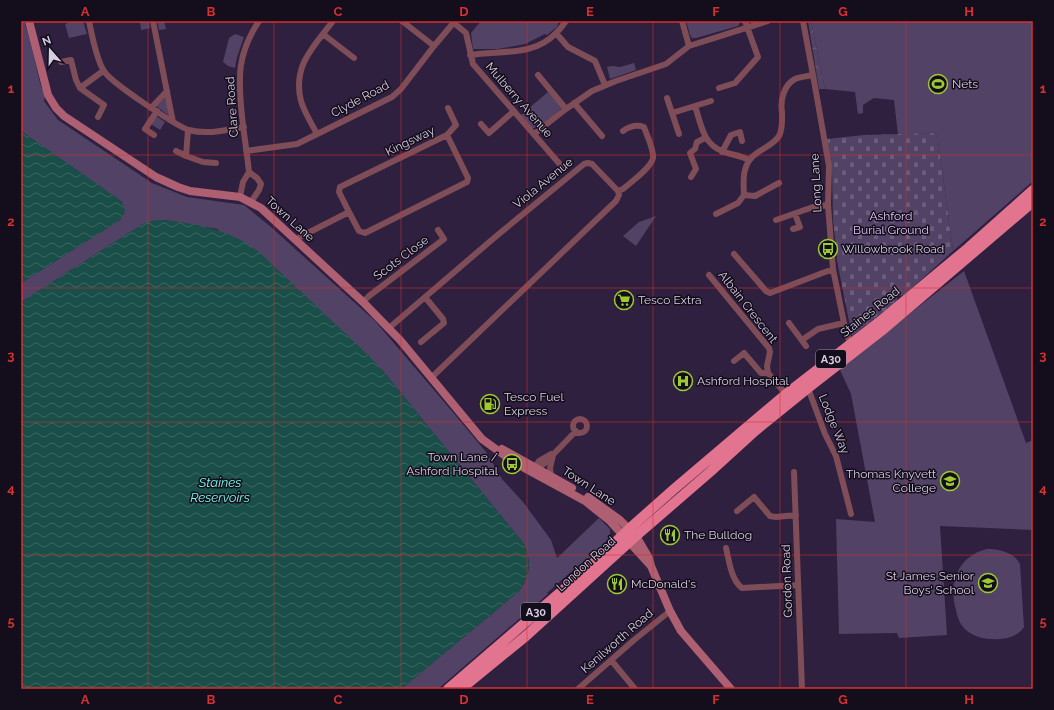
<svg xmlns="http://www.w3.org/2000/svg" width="1054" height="710" font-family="Raleway,sans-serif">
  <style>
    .green { fill: #524265 }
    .forest { fill: url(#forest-crowns) }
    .cemetery { fill: url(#cemetery-stones) }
    .water { fill: url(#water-waves) }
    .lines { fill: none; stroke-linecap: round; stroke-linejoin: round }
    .minor { stroke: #7e4d58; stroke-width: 6 }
    .secondary { stroke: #ae5f72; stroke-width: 8 }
    .trunk { stroke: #e27490; stroke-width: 10 }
    .grid { fill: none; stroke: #d63031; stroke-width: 1; stroke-opacity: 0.55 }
    .labels { text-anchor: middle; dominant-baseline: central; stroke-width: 3; stroke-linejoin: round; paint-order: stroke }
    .shield { fill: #140d1b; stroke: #9c93a6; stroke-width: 1 }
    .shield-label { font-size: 11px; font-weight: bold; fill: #d6cde2 }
    .poi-label { font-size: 12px; fill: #d6cde2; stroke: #140d1b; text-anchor: start }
    .street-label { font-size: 12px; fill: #d6cde2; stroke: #140d1b }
    .park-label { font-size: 12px; fill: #dec7fa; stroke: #140d1b }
    .water-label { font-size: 13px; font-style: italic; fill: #74fded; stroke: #140d1b }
    .neatline { fill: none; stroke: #d63031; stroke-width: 1.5 }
    .grid-label { font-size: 13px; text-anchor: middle; font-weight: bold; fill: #d63031 }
  </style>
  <defs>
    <pattern id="forest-crowns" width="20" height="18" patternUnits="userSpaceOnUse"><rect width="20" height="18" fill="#524265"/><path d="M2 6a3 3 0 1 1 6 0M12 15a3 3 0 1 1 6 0" fill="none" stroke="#6a5c7b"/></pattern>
    <pattern id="cemetery-stones" width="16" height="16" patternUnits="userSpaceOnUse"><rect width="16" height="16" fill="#524265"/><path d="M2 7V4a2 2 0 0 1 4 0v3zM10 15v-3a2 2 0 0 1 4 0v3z" fill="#6a5c7b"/></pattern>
    <pattern id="water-waves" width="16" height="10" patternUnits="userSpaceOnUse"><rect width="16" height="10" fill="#1a4e48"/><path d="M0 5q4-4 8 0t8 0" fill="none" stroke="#3b6662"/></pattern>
  </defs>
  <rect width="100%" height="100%" fill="#2f203f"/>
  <path class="green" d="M21,21H24C31,41 35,62 40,83C42,89 46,95 44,101L58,120L152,183L187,197L244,205L271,227L375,321L451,410L486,452L502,479L523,502L540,525L551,540L557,558L599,518L610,529V537L595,554L578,566L547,593L548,594L438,689H401L518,592C530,577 532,561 524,544L383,371L217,229L165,220L143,224L21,302V283L120,220L122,202L21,131Z
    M74,21H83L87,34L69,38L65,24Z
    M140,21H149L150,28L141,30Z
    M157,21H164L166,29L159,30Z
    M481,21H559L557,27L547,35L545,34L525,44L498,49H473L471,33Z
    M686,21H741L738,26L696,38H692L690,35Z
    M811,21H1033V181L953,251L937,133L898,135L894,100L874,98L863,105V113L858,114L855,92L825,89Z
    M235,34L244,37L237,57L235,68L228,66L223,62L229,38Z
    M634,63L636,70L610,79L607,67L612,66L620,67Z
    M548,92L562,108C557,112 538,130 532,128C528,126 524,119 521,115Z
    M166,97L169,116L156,106Z
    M156,116L165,122L160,130L151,124Z
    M656,216L636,246L623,236L639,222Z
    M964,271L1026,443L1033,440V530L940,526L947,635L899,638L897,633L839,634L836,519L875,522L851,394L840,370V368Z
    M987,549C999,549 1014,552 1020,564L1024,627C1019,635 1009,639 1000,639C988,640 974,638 965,629C960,624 957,617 956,610C948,583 958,556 987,549Z"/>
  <path class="forest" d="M808,21H811L825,89H819Z"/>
  <path class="cemetery" d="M937,133L953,251L904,295L897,296V301L852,336L838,266L833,220L832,169L827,139L864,135Z"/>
  <path class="water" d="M21,131L117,198C125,205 128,211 120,220L21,283Z
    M155,220C168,220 180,222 192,224C217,229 240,236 260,253L368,355L383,371L524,544C532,562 530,576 518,592L401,689H21V302L143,224Z"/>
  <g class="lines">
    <path class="minor" d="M89,21C92,35 96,59 104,71C110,82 176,126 189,130C207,135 226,130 244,127
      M153,21L173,122
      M402,21L434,46
      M682,21L689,46
      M803,21L813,75L829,166L828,205L833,269L844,323L850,344
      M454,23L466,33L473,64L564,169
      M556,33L568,47L595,61L605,85
      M323,34L354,58
      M470,55C499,50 534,57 556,33C560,30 563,25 566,21
      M61,62L71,60L76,80L80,88L104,105L98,117
      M538,75L566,109
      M80,88L103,71
      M719,88L735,83L758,57L745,21
      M667,98L679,134
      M574,103L602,136
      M695,106C701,124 703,144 722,151C731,155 740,155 749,160
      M151,108L167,91
      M672,113L711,101
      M481,124L489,133L514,111
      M188,130L186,156L203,162L216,163
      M317,134C312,124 304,112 301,101C292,66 314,46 333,21
      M534,134L566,109L592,91L616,81L666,64L689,46L768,21
      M154,135L145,129L157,111
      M447,135L456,125L448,108
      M176,151L186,156
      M246,151L297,144L392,97L401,89L434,46L455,21
      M722,152L731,135L740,132L742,141
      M249,172L257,178L261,184L259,190L251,202
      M691,177L696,169L690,153L695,149L697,142L705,138
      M618,191L623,189C631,182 651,168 653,158C654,149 647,136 644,127C636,124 630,126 623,131
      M744,195C743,179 742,163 757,153C765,147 773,145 779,136C783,128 782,120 782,112C780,100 784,85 795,79C800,77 808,76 813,75
      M744,195L755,196L779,183
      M240,197L243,182L249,172C247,153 244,135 242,116C238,78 237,54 259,21
      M716,214L738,203L744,195
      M776,220L816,206L828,205
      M793,229L800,227L795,214
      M296,240L300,237L349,212L359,231L365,233L467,182L468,178L447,135L340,187L339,192L349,212
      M734,254L766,291L770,293L833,269
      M709,275L769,348L770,352L767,366L768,373L786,394
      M363,302L369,296L444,239L438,230
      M789,323L806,346
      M389,328L494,238L584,164L588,163L592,164L618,191L619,195L616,201L432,377
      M802,340L818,329L844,323
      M421,342L444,323L443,319L425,297
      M734,361L744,353L761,373H768
      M808,388L825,434L836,456L851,514
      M573 426a7 7 0 1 1 14 0a7 7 0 1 1-14 0Z
      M533,470L539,461L551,454
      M535,470L545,463L576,431
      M794,472L802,689
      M551,476L550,468L553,455
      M737,511L754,497L770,516L776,517L796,515
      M726,548C729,560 731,580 742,588L798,585
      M611,660L635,689
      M578,689L634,640L670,611"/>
    <path class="secondary" d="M29,21L48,95L56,108L64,116L156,177L178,187L190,191L240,197L261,208L363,302L400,340L482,439L515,463L585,501L610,521L651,566
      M502,449L572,488
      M588,497L620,520L636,536L649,558L651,566L670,611L681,631L731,689"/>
    <path class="trunk" d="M448,689L585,571L630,528L674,489L786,394L879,322L968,248L1033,190
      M461,689L526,636L636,536L710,472L755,431L808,388L885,328L1033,202"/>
  </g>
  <path class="grid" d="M148,21V689M274,21V689M401,21V689M527,21V689M653,21V689M780,21V689M906,21V689M21,155H1033M21,288H1033M21,422H1033M21,555H1033"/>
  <defs>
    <g id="stadium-ring" transform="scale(1)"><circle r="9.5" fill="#140d1b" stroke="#9dca30" stroke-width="1.5"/><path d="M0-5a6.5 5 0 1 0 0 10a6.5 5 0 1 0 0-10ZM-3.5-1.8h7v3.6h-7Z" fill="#9dca30"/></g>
    <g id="bus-ring" transform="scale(1)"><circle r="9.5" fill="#140d1b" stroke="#9dca30" stroke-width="1.5"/><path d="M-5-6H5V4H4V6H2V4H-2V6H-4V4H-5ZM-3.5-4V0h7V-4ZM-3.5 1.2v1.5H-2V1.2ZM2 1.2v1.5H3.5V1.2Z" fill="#9dca30"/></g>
    <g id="supermarket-ring" transform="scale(1)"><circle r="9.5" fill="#140d1b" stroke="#9dca30" stroke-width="1.5"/><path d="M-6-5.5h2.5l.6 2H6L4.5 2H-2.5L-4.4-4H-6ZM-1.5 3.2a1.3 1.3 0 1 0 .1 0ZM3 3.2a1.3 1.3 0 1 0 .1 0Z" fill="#9dca30"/></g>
    <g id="hospital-ring" transform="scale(1)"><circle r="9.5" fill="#140d1b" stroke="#9dca30" stroke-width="1.5"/><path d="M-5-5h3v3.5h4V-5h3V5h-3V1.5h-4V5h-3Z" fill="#9dca30"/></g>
    <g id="fuel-ring" transform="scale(1)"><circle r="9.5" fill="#140d1b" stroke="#9dca30" stroke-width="1.5"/><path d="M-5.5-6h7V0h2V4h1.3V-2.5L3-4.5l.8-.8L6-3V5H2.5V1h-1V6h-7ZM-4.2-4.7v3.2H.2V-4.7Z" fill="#9dca30"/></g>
    <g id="school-ring" transform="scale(1)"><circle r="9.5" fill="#140d1b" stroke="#9dca30" stroke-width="1.5"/><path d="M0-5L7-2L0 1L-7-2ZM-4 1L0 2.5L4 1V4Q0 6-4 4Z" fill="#9dca30"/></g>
    <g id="restaurant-ring" transform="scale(1)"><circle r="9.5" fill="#140d1b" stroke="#9dca30" stroke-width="1.5"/><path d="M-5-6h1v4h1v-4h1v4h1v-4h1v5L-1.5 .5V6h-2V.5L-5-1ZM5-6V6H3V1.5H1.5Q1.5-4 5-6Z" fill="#9dca30"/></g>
  </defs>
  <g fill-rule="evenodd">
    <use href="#stadium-ring" x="938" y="84"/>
    <use href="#bus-ring" x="828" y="249"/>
    <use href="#supermarket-ring" x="624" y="300"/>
    <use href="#hospital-ring" x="683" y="381"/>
    <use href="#fuel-ring" x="490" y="404"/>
    <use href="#bus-ring" x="512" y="464"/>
    <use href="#school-ring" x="950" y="481"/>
    <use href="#restaurant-ring" x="670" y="535"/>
    <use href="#school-ring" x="988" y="583"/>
    <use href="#restaurant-ring" x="617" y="584"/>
  </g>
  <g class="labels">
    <g class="shield">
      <rect x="816" y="350" width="30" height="18" rx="3"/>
      <rect x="521" y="603" width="30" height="18" rx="3"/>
    </g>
    <g class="shield-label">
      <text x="831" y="359">A30</text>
      <text x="536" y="612">A30</text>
    </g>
    <g class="poi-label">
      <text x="952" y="84">Nets</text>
      <text x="842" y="249">Willowbrook Road</text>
      <text x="638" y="300">Tesco Extra</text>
      <text x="697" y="381">Ashford Hospital</text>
      <text x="504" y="397">Tesco Fuel<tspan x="504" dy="14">Express</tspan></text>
      <text x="498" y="457" text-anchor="end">Town Lane /<tspan x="498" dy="14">Ashford Hospital</tspan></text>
      <text x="936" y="474" text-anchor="end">Thomas Knyvett<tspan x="936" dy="14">College</tspan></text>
      <text x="684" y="535">The Bulldog</text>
      <text x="974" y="576" text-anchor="end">St James Senior<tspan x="974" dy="14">Boys' School</tspan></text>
      <text x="631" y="584">McDonald's</text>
    </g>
    <g class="street-label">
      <text transform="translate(360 99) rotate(-28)">Clyde Road</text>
      <text transform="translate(519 100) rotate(49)">Mulberry Avenue</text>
      <text transform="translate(232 107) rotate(-94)">Clare Road</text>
      <text transform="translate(410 141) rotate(-26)">Kingsway</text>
      <text transform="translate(543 183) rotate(-39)">Viola Avenue</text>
      <text transform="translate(816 183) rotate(-93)">Long Lane</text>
      <text transform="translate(290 219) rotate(42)">Town Lane</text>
      <text transform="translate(401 258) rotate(-37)">Scots Close</text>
      <text transform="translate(748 307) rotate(52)">Albain Crescent</text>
      <text transform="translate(870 312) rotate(-39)">Staines Road</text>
      <text transform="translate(834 424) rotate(68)">Lodge Way</text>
      <text transform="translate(589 486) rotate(33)">Town Lane</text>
      <text transform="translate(586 564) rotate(-42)">London Road</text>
      <text transform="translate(787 581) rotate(-92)">Gordon Road</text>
      <text transform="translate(617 641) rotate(-41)">Kenilworth Road</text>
    </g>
    <g class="park-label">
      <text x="891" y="216">Ashford<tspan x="891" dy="14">Burial Ground</tspan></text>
    </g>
    <g class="water-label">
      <text x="220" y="482">Staines<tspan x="220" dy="15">Reservoirs</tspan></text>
    </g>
  </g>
  <rect width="1054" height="710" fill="none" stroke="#140d1b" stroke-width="44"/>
  <g transform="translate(50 50) rotate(340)" stroke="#140d1b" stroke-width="3" paint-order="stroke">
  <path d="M0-3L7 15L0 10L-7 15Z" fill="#d6cde2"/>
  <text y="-6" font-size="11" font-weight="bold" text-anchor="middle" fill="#d6cde2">N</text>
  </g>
  <rect x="22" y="22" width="1010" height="666" class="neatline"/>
  <g class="grid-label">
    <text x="85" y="16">A</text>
    <text x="211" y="16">B</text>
    <text x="338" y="16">C</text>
    <text x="464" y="16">D</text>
    <text x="590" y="16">E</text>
    <text x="716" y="16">F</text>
    <text x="843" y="16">G</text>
    <text x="969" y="16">H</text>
    <text x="11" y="93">1</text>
    <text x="1043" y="93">1</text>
    <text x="11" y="226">2</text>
    <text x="1043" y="226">2</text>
    <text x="11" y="360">3</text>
    <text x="1043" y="360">3</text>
    <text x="11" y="493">4</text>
    <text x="1043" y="493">4</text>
    <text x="11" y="626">5</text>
    <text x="1043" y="626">5</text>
    <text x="85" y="704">A</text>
    <text x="211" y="704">B</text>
    <text x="338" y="704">C</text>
    <text x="464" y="704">D</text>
    <text x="590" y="704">E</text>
    <text x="716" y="704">F</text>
    <text x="843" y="704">G</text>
    <text x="969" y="704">H</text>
  </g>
</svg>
